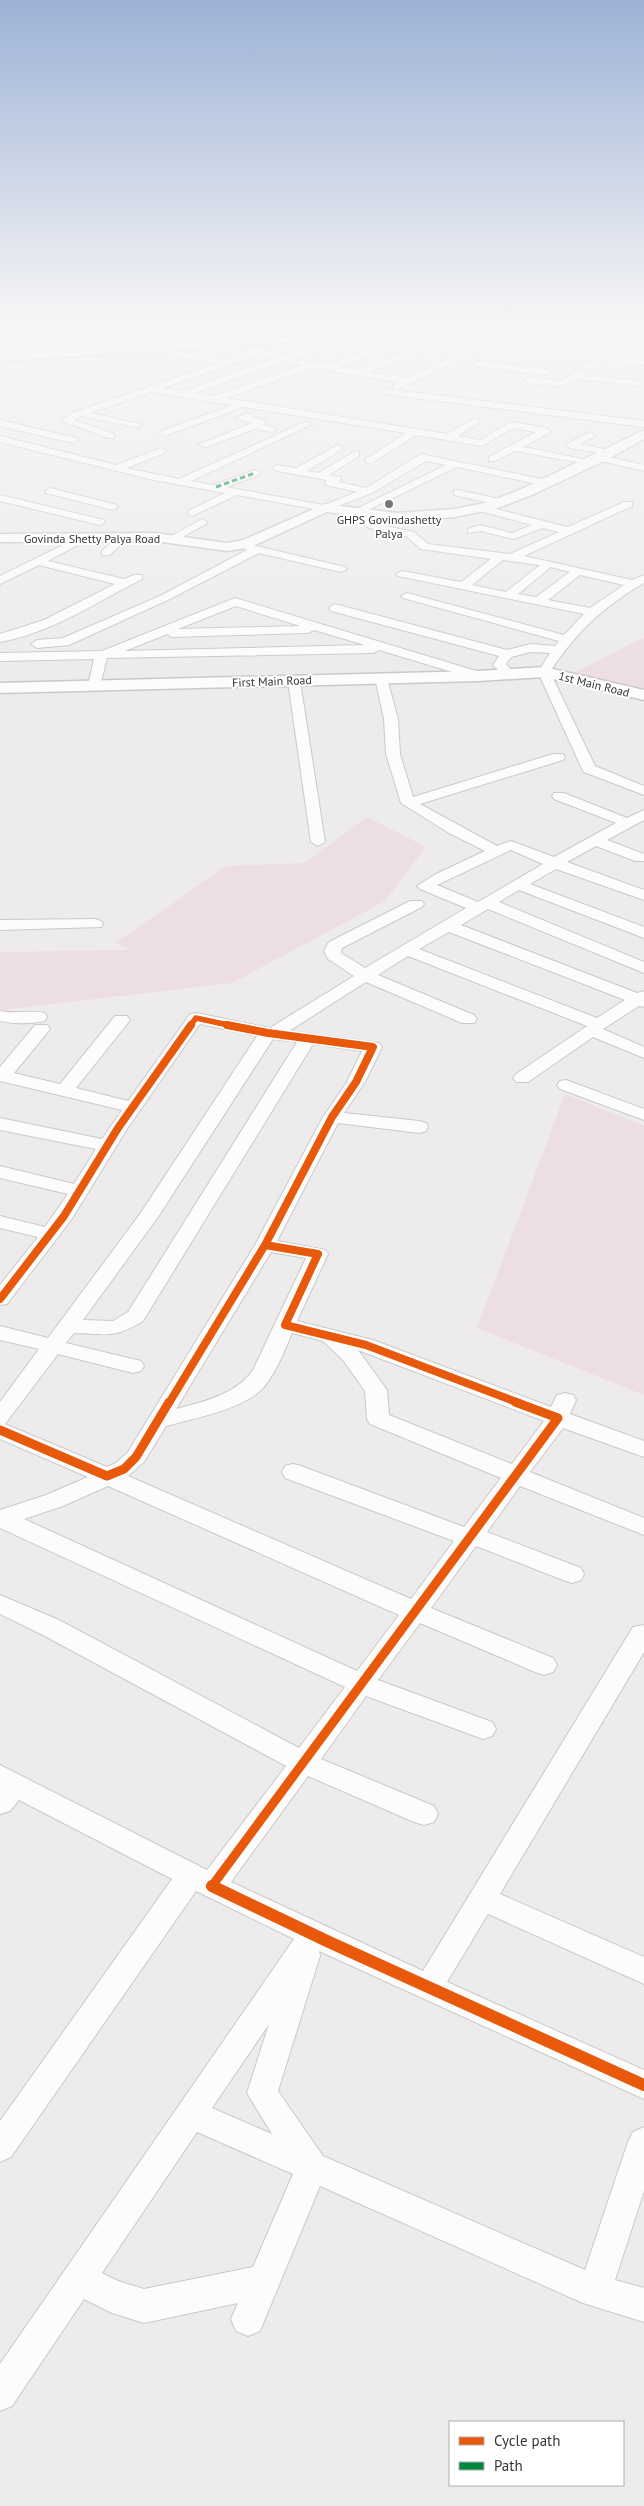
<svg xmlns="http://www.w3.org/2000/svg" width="644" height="2506" font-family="'PT Sans',sans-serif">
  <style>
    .green { fill: #eddde4 }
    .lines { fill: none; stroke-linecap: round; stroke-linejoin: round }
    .minor-casing { stroke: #cac9c9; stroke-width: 2 }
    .tertiary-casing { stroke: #cac9c9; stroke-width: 3 }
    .trunk-casing { stroke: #cac9c9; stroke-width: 2 }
    .motorway-casing { stroke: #cac9c9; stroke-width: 2 }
    .minor { fill: #fcfcfc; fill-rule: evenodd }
    .tertiary { fill: #fcfcfc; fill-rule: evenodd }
    .trunk { fill: #fcfcfc; fill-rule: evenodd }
    .motorway { fill: #fcfcfc; fill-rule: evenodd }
    .rail-casing { stroke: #dad9da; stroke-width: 2.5 }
    .rail { stroke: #fff; stroke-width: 2; stroke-dasharray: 5; stroke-linecap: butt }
    .motorway-bridge-casing { stroke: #cac9c9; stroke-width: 14; stroke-linecap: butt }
    .motorway-bridge { stroke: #fcfcfc; stroke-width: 12 }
    .quiet { stroke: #00873e; stroke-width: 3; stroke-dasharray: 5.5 3; stroke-linecap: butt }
    .cycleway-far3-casing { stroke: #fff; stroke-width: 8 }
    .cycleway-far2-casing { stroke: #fff; stroke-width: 11 }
    .cycleway-far1-casing { stroke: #fff; stroke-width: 12 }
    .cycleway-casing { stroke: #fff; stroke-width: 15 }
    .cycleway-far3 { stroke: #e8590c; stroke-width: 5.5 }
    .cycleway-far2 { stroke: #e8590c; stroke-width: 8 }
    .cycleway-far1 { stroke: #e8590c; stroke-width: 9 }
    .cycleway { stroke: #e8590c; stroke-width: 12 }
    .poi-dot { fill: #777576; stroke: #fff; stroke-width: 2 }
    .labels { text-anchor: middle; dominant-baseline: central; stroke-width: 4; stroke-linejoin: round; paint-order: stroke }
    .far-poi-label { font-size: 12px; fill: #373536; stroke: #fff }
    .far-street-label { font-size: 12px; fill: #373536; stroke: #fff }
  </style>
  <rect width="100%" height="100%" fill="#eeebec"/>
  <path class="green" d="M642,638L644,639V688L572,674Z
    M367,817L426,847L385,901L232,983L0,1010V952L132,950L116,943L226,866L305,863Z
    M565,1094L644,1126V1395L477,1328Z"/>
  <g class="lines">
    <g class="minor-casing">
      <path id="minor" d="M105,322L130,323L175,336L171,338C128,328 109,318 69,344L62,342L77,331Z
        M641,333H644V340L637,341L636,339Z
        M426,343L430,346L429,348L370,372L407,378L473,348L480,350L396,390L392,387L399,382L313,368L226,398L447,434L475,418L478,419V423L458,436L480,440L511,422L546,428L551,431L549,433L523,447L593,461V465L515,451L495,461H489V457L536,432L513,428L482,446L416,435L370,464L365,461L366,459L406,433L243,407L165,436L160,433L162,431L232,405L152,392L90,413L140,424V428L81,416L74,420L114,434V438H108L62,421L72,413L216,364L150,351L149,349L153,346L225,361L250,352L243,349L247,346L283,355L321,346L324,347V351L294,358L329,365L368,350H374V354L340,367L360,370ZM260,355L274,358L183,391L163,388ZM284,361L303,365L214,396L195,393Z
        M601,356L644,359V365L603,362L583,374L638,381L641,382V386L577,379L563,387L528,383L524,380L528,377L561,381Z
        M477,361L547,369L551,372L547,375L474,366V362Z
        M387,389L644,421V427L384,394L382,392Z
        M248,413L251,414L252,417L264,420L266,422L263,425L277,429L272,432L255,429L206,447L198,445L252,423L236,418Z
        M0,420L76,438L78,440L73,443L0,426Z
        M305,422L313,424L191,481L213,485L255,470L259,471V475L226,487L324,505L357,492L326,485L325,483L327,480L277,471L272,468L277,465L296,468L338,445L341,446V450L307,471L318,473L356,451L359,452V456L329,475L340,477L341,479L339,482L366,488L421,454L551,481L552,483L547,486L457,467L366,511L370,514V520L376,524L414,532L428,544L510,554L559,532L543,528L513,539L481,531L468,533V529L480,525L512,533L532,525L476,510V506L480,505L568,527L624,502H632V506L524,556L632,580L644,575V583C604,606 575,633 550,672L595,766L644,786V795L584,772L582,769L538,672L550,653L531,652L511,657L506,664L515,674L509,678L505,677L493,665L499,656L331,611L329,608L335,604L507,650L531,644L555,646L559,641L403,598L401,596L407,593L564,635L584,614L398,576L396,574L402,571L461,582L491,559L421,549L406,536L369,528L359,521L360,514L355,515L350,512L446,465L426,461L372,493L325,511L237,495L192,516L187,513L188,511L225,493L153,480L0,442V436L116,465L161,448L166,451L164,453L127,468L179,479ZM503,560L540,565L506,592L472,585ZM551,567L570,572L536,597L518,594ZM580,575L624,585L590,608L548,600Z
        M590,432L595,435L593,437L580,444L613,451V455L570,448L565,445Z
        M600,455L644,465V471L597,460L595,458Z
        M50,488L117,505L118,507L113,510L46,493L45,491Z
        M458,490L504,500L505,502L500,505L454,495V491Z
        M0,495L104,520L105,522L100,525L0,501Z
        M202,519L207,522L206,524L175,541L171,542L166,539Z
        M85,534L90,537L89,539L48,561L124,579L134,575H142V579C97,602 51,633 0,642V634L44,620L115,584L39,565L0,584V576Z
        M122,534L127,537L126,539L110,555H102V551L118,535Z
        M244,543L345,567L347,569L341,572L259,553L170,599L69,645L37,648L31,644L37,640L63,638L162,595L247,550L238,546Z
        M235,598L483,673L485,676L479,680L379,650L373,653L107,658L100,686L94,690L88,686L94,659L0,661V653L102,651ZM236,606L300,626L178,629ZM314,630L365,645L125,651L167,634L172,637L308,633Z
        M381,674L387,678L398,719L400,754L413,797L553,754H563L565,757L563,760L420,804L497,846L511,841L554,857L616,823L554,799L552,796L554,793H564L627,818L644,810V820L607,840L644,854V861H635L596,846L567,862L644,890V900L556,869L530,884L644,927V938L519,890L499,902L644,962V973L488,909L461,925L637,993L644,991V1007L639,1006L603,1029L644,1047V1058L593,1037L528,1082H516L513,1078L516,1074L587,1026L408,956L378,975L474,1015L477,1019L474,1023H462L366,982L289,1031L379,1043L382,1047L365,1082L344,1113L419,1121L426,1123L428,1127L426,1131L419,1133L338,1123L277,1241L325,1250L328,1254L297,1321L373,1340L551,1407L557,1395L565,1393L573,1395L576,1400L570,1414L644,1441V1457L563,1428L530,1472L644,1518V1535L520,1486L487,1532L581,1568L584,1574L581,1580L572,1583L563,1580L476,1546L431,1608L553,1658L557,1665L553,1672L544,1675L535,1672L420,1623L378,1680L492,1722L496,1729L492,1736L483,1739L366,1696L321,1759L434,1806L438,1814L434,1822L424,1825L414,1822L308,1776L231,1882L423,1971L633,1627L644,1625V1652L500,1894L644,1957V1984L488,1914L447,1982L644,2070V2099L319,1951L320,1956L278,2091L323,2156L585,2270L628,2142L633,2132L644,2127V2191L615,2280L644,2288V2322L583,2303L320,2186L260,2331L248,2336L236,2331L231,2319L238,2303L144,2323L112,2313L84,2299L12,2406L0,2411V2364L294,1939L196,1891L11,2157L0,2162V2121L172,1879L19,1800L10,1811L0,1814V1765L207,1870L286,1766L41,1634L0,1614V1595L59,1620L299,1748L345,1687L0,1528V1510L46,1495L88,1477L0,1439V1402L39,1349L0,1340V1326L48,1338L140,1214L257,1036L200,1024L127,1129L71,1220L7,1304L0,1305V1285L38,1237L0,1228V1216L45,1227L68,1194L0,1178V1166L74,1184L96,1149L0,1130V1118L102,1139L122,1110L0,1081V1067L35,1025H47L50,1029L47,1033L14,1073L60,1084L115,1016H127L130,1020L127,1024L76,1088L128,1101L190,1014L196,1013L270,1028L354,976L328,959L324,951L329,942L410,901H422L424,904L422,907L342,948L341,953L365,968L466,908L420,889L417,886L436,874L485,851L449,833L401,803L386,754L384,719L375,678ZM511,850L543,864L478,902L437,885ZM449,932L625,1000L597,1018L419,949ZM273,1039L297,1042L128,1312L113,1321L83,1320L158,1217ZM313,1044L362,1051L347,1082L323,1117L255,1245L128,1452L116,1463L107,1467L5,1424L58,1354L133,1373L141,1371L144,1366L141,1361L66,1343L74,1333C107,1334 114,1339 143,1321ZM271,1252L306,1258L253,1370C237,1394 203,1402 176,1409ZM292,1333L323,1341L343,1360L365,1391L367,1419L370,1424L501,1478L464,1527L301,1466L293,1464L285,1466L282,1472L285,1478L454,1541L411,1599L128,1476L144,1462L166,1426C194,1418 242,1410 263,1388C276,1373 284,1352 292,1333ZM358,1350L544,1421L512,1464L389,1415L387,1390ZM108,1486L399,1615L357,1671L24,1519L63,1506ZM269,2024L247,2093L272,2134L212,2108ZM197,2132L293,2174L253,2267L144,2289L118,2281L102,2273Z
        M294,677L300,681L325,842L318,846L311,842L288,681Z
        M95,919L101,921L103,924L101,927L0,930V920Z
        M0,1011C15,1014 30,1010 45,1013L47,1017L45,1021C31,1024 14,1024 0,1021Z
        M566,1080L644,1109V1120L560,1089L557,1085L560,1081Z"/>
    </g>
    <g class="tertiary-casing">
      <path id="tertiary" d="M527,321H576L571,324L0,361V355Z
        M644,430V439L604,461L534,494L498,508L455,517L397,521L327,512L251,547L227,551L155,541L0,542V534L155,533L227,543L243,540L325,504L397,513L455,509L489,502L524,488Z
        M544,667L644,690V700L544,677L479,681L0,693V683L479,671Z"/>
    </g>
    <g class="trunk-casing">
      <path id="trunk" d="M409,321H461L455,324L420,327L419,330L415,331L199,345L195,344L194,341L0,354V346L218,333L222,334L223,337L391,326L392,323Z
        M472,321H530L524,324L473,327L467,324Z
        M547,321H558L559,322L553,325Z"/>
    </g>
    <g class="motorway-casing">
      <path id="motorway" d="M456,321H511L505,324L381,332L375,329L381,326Z
        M231,336L235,337V341L0,358V350Z"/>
    </g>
    <use href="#minor" class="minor"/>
    <use href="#tertiary" class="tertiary"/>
    <use href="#trunk" class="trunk"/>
    <use href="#motorway" class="motorway"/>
    <g class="rail-casing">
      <path id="rail" d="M0,344L373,321"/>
    </g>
    <use href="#rail" class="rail"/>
    <g class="motorway-bridge-casing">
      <path id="motorway-bridge" d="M198,336L391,323L412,325"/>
    </g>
    <use href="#motorway-bridge" class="motorway-bridge"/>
    <path class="quiet" d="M216,487L255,473"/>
    <g class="cycleway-far3-casing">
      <path id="cycleway-far3" d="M190,1026L196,1018L233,1026"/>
    </g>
    <g class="cycleway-far2-casing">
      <path id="cycleway-far2" d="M265,1245L318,1254L285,1325L366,1345L519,1403
        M0,1299L64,1216L118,1128L191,1025
        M169,1403L265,1245L332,1117L356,1082L373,1047L268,1033L227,1025"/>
    </g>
    <g class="cycleway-far1-casing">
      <path id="cycleway-far1" d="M0,1430L107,1476L124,1469L136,1457L169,1402
        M214,1887L212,1886L558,1418L515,1402"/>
    </g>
    <g class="cycleway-casing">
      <path id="cycleway" d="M212,1886L329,1942L644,2085"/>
    </g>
    <use href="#cycleway-far3" class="cycleway-far3"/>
    <use href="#cycleway-far2" class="cycleway-far2"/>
    <use href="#cycleway-far1" class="cycleway-far1"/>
    <use href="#cycleway" class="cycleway"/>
  </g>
  <linearGradient id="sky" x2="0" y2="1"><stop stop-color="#9db2d6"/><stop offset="0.48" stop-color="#f7f6f6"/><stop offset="1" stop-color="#f7f6f6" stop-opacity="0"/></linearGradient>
  <rect width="644" height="672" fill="url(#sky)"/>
  <circle class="poi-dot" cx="389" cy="504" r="5"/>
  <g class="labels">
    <g class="far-poi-label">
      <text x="389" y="519">GHPS Govindashetty<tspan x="389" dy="14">Palya</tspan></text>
    </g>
    <g class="far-street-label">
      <text x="92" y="538">Govinda Shetty Palya Road</text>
      <text transform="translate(272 681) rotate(-2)">First Main Road</text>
      <text transform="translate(594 684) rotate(14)">1st Main Road</text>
    </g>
  </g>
  <rect x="449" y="2421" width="175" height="65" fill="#ffffff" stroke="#afaeaf"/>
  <rect x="459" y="2437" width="25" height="8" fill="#e8590c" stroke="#afaeaf"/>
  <text x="494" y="2446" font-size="15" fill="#373536">Cycle path</text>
  <rect x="459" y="2462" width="25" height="8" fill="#00873e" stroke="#afaeaf"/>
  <text x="494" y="2471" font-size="15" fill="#373536">Path</text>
</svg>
